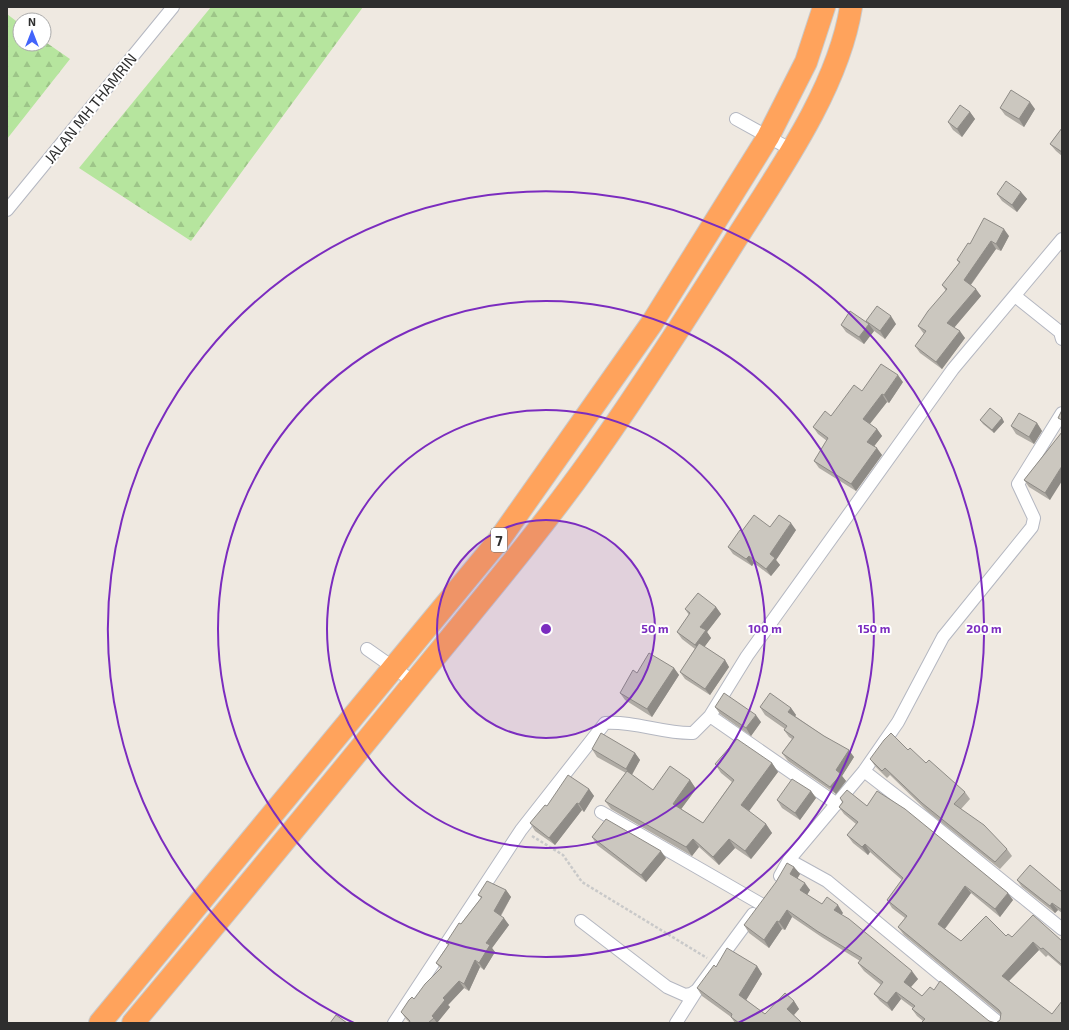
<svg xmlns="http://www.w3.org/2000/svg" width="1069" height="1030" font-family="'Exo 2',sans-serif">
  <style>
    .forest { fill: url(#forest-firs) }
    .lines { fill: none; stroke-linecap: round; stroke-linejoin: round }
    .street-casing { stroke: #b4b7c1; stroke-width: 14 }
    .highway-casing { stroke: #c9c9c9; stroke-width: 24 }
    .path { stroke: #c9c9c9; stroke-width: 2.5; stroke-dasharray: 3 2; stroke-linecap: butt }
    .street { stroke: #fff; stroke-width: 12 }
    .highway { stroke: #ffa35c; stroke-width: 22 }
    .wall { fill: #afaba4 }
    .shaded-wall { fill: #8e8b86 }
    .building { fill: #cbc7bf; stroke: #8e8b86 }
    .ring { fill: none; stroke: #7b2cbf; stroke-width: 2 }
    .labels { text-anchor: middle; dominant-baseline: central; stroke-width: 4; stroke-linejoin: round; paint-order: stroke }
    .shield { fill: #fff; stroke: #6d6d6d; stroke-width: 1 }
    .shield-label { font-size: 14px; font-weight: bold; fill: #2e2e2e }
    .street-label { font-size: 15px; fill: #2e2e2e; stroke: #fff }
    .centre { fill: #7b2cbf; stroke: #fff; stroke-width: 2 }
    .ring-label { font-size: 12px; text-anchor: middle; font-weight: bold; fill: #7b2cbf; stroke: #fff; stroke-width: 4; stroke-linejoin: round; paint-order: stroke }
  </style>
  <defs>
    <pattern id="forest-firs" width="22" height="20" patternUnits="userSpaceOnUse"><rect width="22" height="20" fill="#b6e59e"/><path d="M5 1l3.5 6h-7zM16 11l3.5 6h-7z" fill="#9dc588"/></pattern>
  </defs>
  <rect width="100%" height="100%" fill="#efe9e1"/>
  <path class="forest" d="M211,7H363L191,241L79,168Z
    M7,14L20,24V44H44V41L70,59L7,139Z"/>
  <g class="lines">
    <g class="street-casing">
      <path id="street" d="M736,119L792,150
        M7,210L173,7
        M1015,296L1060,332L1062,339
        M367,649L414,682
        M710,716L837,804
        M864,771L926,819L1062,929
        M601,812L761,904
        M789,860L827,881L999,1023
        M780,876L789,860L864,771L898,722L943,637L1032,527L1034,518L1018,484L1062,413
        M581,921L667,987L685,995L691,994L697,990
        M394,1023L521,830L605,723C636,721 663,734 693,733L710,716L747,656L953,369L1062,239
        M676,1023L697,990L753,914"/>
    </g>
    <g class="highway-casing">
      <path id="highway" d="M100,1023L499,540L652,323L768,137L806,62L824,7
        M133,1023C230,907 326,791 421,674C478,604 537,535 589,462C639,392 685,320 731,247C775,177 838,90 851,7"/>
    </g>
    <path class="path" d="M532,836L563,855L582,882L707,958"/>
    <use href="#street" class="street"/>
    <use href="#highway" class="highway"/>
  </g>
  <path class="wall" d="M1000,108L1035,109L1024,127L1005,115Z
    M970,112L975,119L962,137L953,130L948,122Z
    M1062,128V156L1056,151L1050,144Z
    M1021,192L1027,199L1017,212L1002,201L997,194Z
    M1009,236L1001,251L996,249L971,285L981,296L954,328L965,338L942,369L920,353L915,346L924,334L918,326L946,291L942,285L959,263L957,260L970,244Z
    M867,322L896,324L885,339L873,330L874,331L864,344L846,332L841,325Z
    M903,382L889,403L887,402L870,424L877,429L882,436L874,446L882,455L856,491L819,468L814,461L827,441L818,434L813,427L831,416L862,391Z
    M1002,418L1004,422L994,433L983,424L980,420Z
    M1037,423L1042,431L1034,444L1016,434L1011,426Z
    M1062,432L1050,500L1029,487L1024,480Z
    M770,527L796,530L776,560L780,565L771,576L754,563L752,566L733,554L728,547L742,531Z
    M716,607L721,614L707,632L711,638L704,647L725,660L729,667L710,695L685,679L680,672L695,649L682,639L677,632L689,615L685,609Z
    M674,668L679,675L652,717L625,700L620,693L637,673Z
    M715,707L761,722L751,736L720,714Z
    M760,707L791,708L796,715L795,716L854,757L842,776L846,781L836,794L788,761L782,753L792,739L789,737L784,730L785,729L765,715Z
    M592,749L635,753L640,760L632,775L653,790L690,780L696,789L681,809L703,823L732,782L721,773L715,764L772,763L778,772L748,811L766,824L772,833L751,859L735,848L719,865L699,847L692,856L611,809L605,801L626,773L597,757Z
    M908,750L965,792L970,799L961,809L1007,849L1012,856L1000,869L927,811L890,775L887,778L875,766L870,759Z
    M589,789L594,796L584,812L582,810L555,845L535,831L530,823L547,806Z
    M811,791L816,798L800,820L782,808L777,800Z
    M840,798L867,806L1013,900L1000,917L971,893L945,929L961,941L1006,936L1012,937L1062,941V967L1048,955L1046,957L1039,950L1009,981L1062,1023H921L923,1021L917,1016L912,1009L913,1008L901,999L892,1011L880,1001L874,994L881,985L864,971L858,963L860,961L823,938L792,917L785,930L782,929L769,948L749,933L744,925L794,867L800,874L797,879L810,890L807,895L822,904L843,913L841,915L918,979L911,987L922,996L934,990L989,1021L996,1023L1000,1020L1001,1015L904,935L898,927L905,918L892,908L887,900L902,880L870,852L868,855L853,843L847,835L856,824L844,814L839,807L842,802Z
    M592,837L666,858L646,882L597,845Z
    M1017,880L1062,892V913L1058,910L1055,913L1022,887Z
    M506,890L511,897L501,916L509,925L492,948L495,952L484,970L480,967L469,991L464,988L448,1005L450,1007L437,1023H409V1022L406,1019L401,1012L414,999L441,969L436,963L448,945L446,943L481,898L478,895Z
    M757,966L762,974L746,1000L765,1014L794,1001L799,1009L794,1015L802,1023H735L731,1017L702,996L697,988L716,967Z"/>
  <path class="shaded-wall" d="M1030,102L1035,109L1024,127L1019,119Z
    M970,112L975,119L962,137L957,129Z
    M1021,192L1027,199L1017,212L1012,205Z
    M1004,229L1009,236L1001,251L996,244Z
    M991,241L996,249L969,287L964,280Z
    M976,289L981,296L952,330L947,323Z
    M891,316L896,324L885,339L880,331Z
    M869,324L874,331L864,344L859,337Z
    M960,331L965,338L942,369L936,362Z
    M898,375L903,382L889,403L884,395Z
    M882,394L887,402L868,426L863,419Z
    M1002,418L1004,422L994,433L992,430Z
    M1037,423L1042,431L1034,444L1029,437Z
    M877,429L882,436L872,449L867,442Z
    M877,448L882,455L856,491L851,484Z
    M1062,466V481L1050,500L1045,493Z
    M791,523L796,530L776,560L780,565L771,576L766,569L770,554Z
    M749,556L754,563L752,566L746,559Z
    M716,607L721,614L707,632L711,638L700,653L695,645L700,627Z
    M725,660L729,667L710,695L705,689Z
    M674,668L679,675L652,717L647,709Z
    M791,708L796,715L793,719L788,712Z
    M756,715L761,722L751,736L746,728Z
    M849,750L854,757L842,776L846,781L836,794L830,787L836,770Z
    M635,753L640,760L631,776L626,769Z
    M772,763L778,772L747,814L741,805Z
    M690,780L696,789L679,812L673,804Z
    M589,789L594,796L584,812L579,804Z
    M811,791L816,798L800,820L795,813Z
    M577,803L582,810L555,845L549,838Z
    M766,824L772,833L751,859L745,851Z
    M693,839L699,847L692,856L686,847Z
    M729,839L735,848L719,865L713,857Z
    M865,844L870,852L868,855L862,847Z
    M661,851L666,858L646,882L641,875Z
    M794,867L800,874L795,882L790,874Z
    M805,883L810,890L805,898L800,890Z
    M965,886L971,893L943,931L938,924Z
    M506,890L511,897L499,918L494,911Z
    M1008,893L1013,900L1000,917L995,909Z
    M1052,903L1058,910L1055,913L1050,906Z
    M838,905L843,913L839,917L834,910Z
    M787,910L792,917L785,930L779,922Z
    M504,918L509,925L492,948L495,952L484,970L479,963L486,943Z
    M777,921L782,929L769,948L764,940Z
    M1033,942L1039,950L1007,983L1002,976Z
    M475,960L480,967L469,991L464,984Z
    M757,966L762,974L745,1002L739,995Z
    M912,971L918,979L909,989L904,982Z
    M459,981L464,988L448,1005L450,1007L437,1023L432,1016L443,998Z
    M896,992L901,999L892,1011L887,1003Z
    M794,1001L799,1009L792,1017L787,1009Z"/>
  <path class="building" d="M1011,90L1030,102L1019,119L1000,108Z
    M960,105L970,112L957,129L948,122Z
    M1062,128V152L1050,144Z
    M1006,181L1021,192L1012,205L997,194Z
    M984,218L1004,229L996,244L991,241L964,280L976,289L947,323L960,331L936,362L915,346L926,331L918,326L928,311L947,289L942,285L960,262L957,260L968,243L970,244Z
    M877,306L891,316L880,331L866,321Z
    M850,311L869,324L859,337L841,325Z
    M881,364L898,375L884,395L882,394L863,419L877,429L867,442L877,448L851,484L814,461L828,438L813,427L825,411L831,416L854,385L862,391Z
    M990,408L1002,418L992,430L980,420Z
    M1062,410V420L1058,418Z
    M1019,413L1037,423L1029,437L1011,426Z
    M1062,432V466L1045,493L1024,480Z
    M754,515L770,527L779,515L791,523L770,554L775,558L766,569L749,556L746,559L728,547L740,530L742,531Z
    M698,593L716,607L700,627L706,630L695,645L677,632L690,613L685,609Z
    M699,643L725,660L705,689L680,672Z
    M649,653L674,668L647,709L620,693L633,670L637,673Z
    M724,693L756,715L746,728L715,707Z
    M770,693L791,708L788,712L824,736L849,750L836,770L841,774L830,787L782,753L794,737L784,730L787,726L760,707Z
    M601,733L635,753L626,769L592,749Z
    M891,733L908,750L910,748L926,763L929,760L965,792L954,804L984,825L1007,849L995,862L922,803L885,768L882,771L870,759L884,740Z
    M737,739L772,763L741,805L766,824L745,851L729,839L713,857L693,839L686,847L605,801L627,771L653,790L670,766L690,780L673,804L703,823L734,780L715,764Z
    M568,775L589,789L579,804L577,803L549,838L530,823L545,805L547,806Z
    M792,779L811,791L795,813L777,800Z
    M847,790L867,806L877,791L905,809L1008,893L995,909L965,886L938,924L961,941L986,916L1006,936L1008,934L1012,937L1033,915L1062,941V965L1043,948L1041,949L1033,942L1002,976L1052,1014L1062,1001V1023H921L925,1019L912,1009L915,1006L896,992L887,1003L874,994L883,982L858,963L862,958L817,931L787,910L779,922L777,921L764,940L744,925L776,882L787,863L794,867L790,874L805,883L800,890L822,904L827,897L838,905L834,910L849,919L912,971L904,982L922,996L930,987L934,990L940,981L989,1021L996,1023L1000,1020L1001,1013L999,1010L898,927L907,916L887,900L903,878L865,844L862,847L847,835L858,822L839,807L843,802L840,798Z
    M606,819L661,851L641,875L592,837Z
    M1030,865L1062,892V910L1052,903L1050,906L1017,880Z
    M487,881L506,890L494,911L504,918L486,943L490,945L479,963L475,960L464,984L459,981L443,998L445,1000L432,1016L434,1018L428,1023H409L410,1021L401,1012L409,1000L412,997L414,999L425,984L442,967L436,963L449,944L446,943L459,923L461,924L482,897L478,895Z
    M727,948L757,966L739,995L765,1014L785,993L794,1001L787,1009L802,1023H739L731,1017L732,1014L697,988L714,965L716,967Z
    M336,1015L347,1023H330Z"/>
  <circle cx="546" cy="629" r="109" fill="#7b2cbf" fill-opacity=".12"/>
  <g class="ring">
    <circle cx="546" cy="629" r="109"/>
    <circle cx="546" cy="629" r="219"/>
    <circle cx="546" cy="629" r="328"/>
    <path d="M354 1023A438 438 0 1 1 738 1023"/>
  </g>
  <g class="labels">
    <rect class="shield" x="491" y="528" width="16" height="24" rx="3"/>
    <g class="shield-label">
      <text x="499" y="540">7</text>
    </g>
    <g class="street-label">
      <text transform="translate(90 108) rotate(-51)">JALAN MH THAMRIN</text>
    </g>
  </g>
  <circle cx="546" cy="629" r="6" class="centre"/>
  <g class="ring-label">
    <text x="655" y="633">50 m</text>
    <text x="765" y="633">100 m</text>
    <text x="874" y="633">150 m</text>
    <text x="984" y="633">200 m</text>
  </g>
  <rect width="1069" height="1030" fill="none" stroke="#2e2e2e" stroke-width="16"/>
  <g transform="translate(32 32)"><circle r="19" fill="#ffffff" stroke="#ababab"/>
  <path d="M0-3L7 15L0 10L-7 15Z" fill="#4264fb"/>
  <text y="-6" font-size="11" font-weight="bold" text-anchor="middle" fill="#2e2e2e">N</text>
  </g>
</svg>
